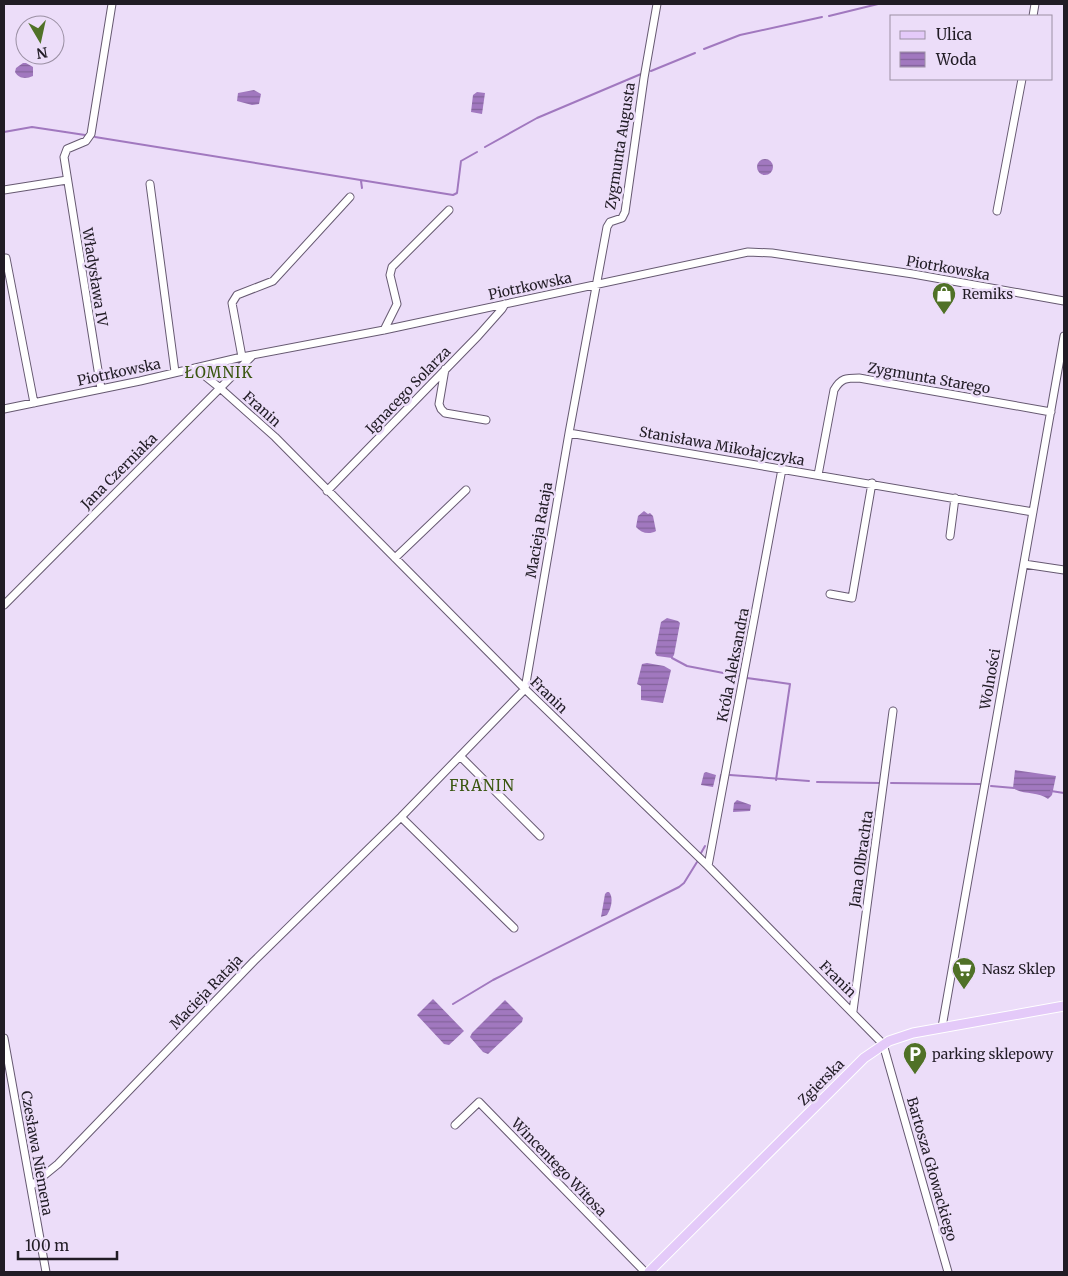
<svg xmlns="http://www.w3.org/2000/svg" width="1068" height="1276" font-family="Merriweather,serif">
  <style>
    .water { fill: url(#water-rules) }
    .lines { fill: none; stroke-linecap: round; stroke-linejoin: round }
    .stream { stroke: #a178bf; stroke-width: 2 }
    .minor-casing { stroke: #665971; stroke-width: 9 }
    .major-casing { stroke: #fff; stroke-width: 11 }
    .minor { stroke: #fff; stroke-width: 7 }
    .major { stroke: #e4caf9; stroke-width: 9 }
    .labels { text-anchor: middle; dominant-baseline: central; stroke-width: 5; stroke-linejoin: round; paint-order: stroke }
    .street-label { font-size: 14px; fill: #211c25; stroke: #ecddf9 }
    .poi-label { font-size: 14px; fill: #211c25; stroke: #ecddf9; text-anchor: start }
    .neighbourhood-label { font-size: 15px; letter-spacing: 1px; fill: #3a5610; stroke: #ecddf9 }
  </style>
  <defs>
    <pattern id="water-rules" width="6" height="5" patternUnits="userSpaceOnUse" patternTransform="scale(1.25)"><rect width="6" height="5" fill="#a178bf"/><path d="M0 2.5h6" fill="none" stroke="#83629b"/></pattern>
  </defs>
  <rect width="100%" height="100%" fill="#ecddf9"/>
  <path class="water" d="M23,63H26L33,67V76C26,79 19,79 15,72L16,68Z
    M254,90L261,94L259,104L252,105L237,101L238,93Z
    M477,92L485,93L482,114L471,112L473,95Z
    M757 167a8 8 0 1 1 16 0a8 8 0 1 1-16 0Z
    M644,511L648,514L650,513L653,516L656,531C649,535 641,533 636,527L638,516Z
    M667,618L678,621L680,623L674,655L672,658L657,656L655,653L661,622Z
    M647,663L664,666L671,670L663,703L641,700V686L637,684L642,664Z
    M1015,770L1056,776L1052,795L1048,799C1038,791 1023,795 1013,788Z
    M706,772L716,775L713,787L701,785L704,773Z
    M737,800L751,805L750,811L733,812L734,803Z
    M607,892H609C614,898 611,909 607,915L601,917L605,894Z
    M433,999L464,1031L449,1045L444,1044L417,1015Z
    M505,1000L523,1018L522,1022L488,1054L483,1052L470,1037L472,1033Z"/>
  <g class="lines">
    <path class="stream" d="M829,16L878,4
      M704,49L740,35L822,17
      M651,71L695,53
      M4,132L32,127L85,135
      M95,137L453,195L457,193L461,161L477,152
      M485,147L537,118L641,74
      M361,181L362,188
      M672,658L687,666L739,676
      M747,678L790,684L776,780
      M730,775L809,781
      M720,781L721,775
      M817,782L880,783
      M891,783L980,784
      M991,786L1014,788
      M1051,791L1064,793
      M701,853L705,846
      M453,1004L493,980L679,887L684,883L697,862"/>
    <g class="minor-casing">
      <path id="minor" d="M1033,16L1035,4
        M150,184L175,372
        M4,190L67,180
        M997,211L1022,79
        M6,258L34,403
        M384,330L397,304L390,275L392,267L449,210
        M242,357L232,303L237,295L273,281L350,197
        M195,368L220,388L275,437L525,689L708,866L883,1044L948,1272
        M445,369L439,404L441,409L445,413L486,420
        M101,389L64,157L67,149L86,141L91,134L112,4
        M4,409L140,381L242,357L384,330L748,252L772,253L913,274L1064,301
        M569,433L1033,512
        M818,475L834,390C841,378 846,378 859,378L1051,412
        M327,491L478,336L502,309L505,304
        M950,536L955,498
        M395,558L466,490
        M1024,564L1064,570
        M830,594L852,598L872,483
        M4,605L252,356
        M460,756L540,836
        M401,817L514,928
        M708,866L782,469
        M853,1011L893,711
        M942,1027L1064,336
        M4,1038L46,1272
        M455,1125L479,1102L645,1272
        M31,1186L58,1164L254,961L401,817L525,689L569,433L607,227L610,222L622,218L625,212L644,78L657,4"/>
    </g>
    <g class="major-casing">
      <path id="major" d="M649,1272L864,1058L889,1041L913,1033L1064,1006"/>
    </g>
    <use href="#minor" class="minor"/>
    <use href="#major" class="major"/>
  </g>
  <defs>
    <g id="shop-pin" transform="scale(1.25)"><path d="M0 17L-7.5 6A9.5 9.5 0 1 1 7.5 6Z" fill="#507127" stroke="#ecddf9"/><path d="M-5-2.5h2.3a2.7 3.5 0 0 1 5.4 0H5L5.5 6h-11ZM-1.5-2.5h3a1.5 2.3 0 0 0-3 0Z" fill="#fff"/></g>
    <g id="supermarket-pin" transform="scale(1.25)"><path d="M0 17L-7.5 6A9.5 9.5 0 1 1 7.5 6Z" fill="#507127" stroke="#ecddf9"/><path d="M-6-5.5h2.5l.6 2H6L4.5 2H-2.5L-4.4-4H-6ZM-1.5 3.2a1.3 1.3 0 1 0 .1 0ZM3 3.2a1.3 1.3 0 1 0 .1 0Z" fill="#fff"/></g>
    <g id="parking-pin" transform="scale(1.25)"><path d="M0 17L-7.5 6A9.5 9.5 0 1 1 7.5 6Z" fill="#507127" stroke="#ecddf9"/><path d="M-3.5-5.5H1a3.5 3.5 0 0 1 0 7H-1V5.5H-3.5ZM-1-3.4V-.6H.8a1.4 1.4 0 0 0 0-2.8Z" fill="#fff"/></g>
  </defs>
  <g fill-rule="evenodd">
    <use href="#shop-pin" x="944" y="294"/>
    <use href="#supermarket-pin" x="964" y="969"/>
    <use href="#parking-pin" x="915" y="1054"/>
  </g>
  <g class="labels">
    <g class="street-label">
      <text transform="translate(620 146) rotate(-81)">Zygmunta Augusta</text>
      <text transform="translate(948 268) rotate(10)">Piotrkowska</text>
      <text transform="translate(95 277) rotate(81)">Władysława IV</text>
      <text transform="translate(530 286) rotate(-12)">Piotrkowska</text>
      <text transform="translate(119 372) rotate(-12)">Piotrkowska</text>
      <text transform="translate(929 378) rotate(10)">Zygmunta Starego</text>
      <text transform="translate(408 390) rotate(-46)">Ignacego Solarza</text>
      <text transform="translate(262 409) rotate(42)">Franin</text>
      <text transform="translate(722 446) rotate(10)">Stanisława Mikołajczyka</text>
      <text transform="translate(119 471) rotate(-45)">Jana Czerniaka</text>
      <text transform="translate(539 530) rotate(-80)">Macieja Rataja</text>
      <text transform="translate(733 665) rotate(-79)">Króla Aleksandra</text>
      <text transform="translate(990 679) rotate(-80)">Wolności</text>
      <text transform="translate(549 695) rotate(44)">Franin</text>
      <text transform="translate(861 859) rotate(-82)">Jana Olbrachta</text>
      <text transform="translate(838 979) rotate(45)">Franin</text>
      <text transform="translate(206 992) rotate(-46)">Macieja Rataja</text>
      <text transform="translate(821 1082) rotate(-45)">Zgierska</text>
      <text transform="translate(37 1153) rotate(80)">Czesława Niemena</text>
      <text transform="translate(559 1167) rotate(46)">Wincentego Witosa</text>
      <text transform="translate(932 1169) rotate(74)">Bartosza Głowackiego</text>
    </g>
    <g class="poi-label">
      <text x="962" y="294">Remiks</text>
      <text x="982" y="969">Nasz Sklep</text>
      <text x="932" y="1054">parking sklepowy</text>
    </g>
    <g class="neighbourhood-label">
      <text x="219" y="372">ŁOMNIK</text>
      <text x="482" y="785">FRANIN</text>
    </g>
  </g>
  <rect width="1068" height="1276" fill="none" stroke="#211c25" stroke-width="10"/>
  <rect x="890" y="15" width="162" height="65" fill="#ecddf9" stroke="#9b90a4"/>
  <rect x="900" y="31" width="25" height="8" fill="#e4caf9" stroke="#9b90a4"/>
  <text x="936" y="40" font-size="15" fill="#211c25">Ulica</text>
  <rect x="900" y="52" width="25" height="15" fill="url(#water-rules)" stroke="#9b90a4"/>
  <text x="936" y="65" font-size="15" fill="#211c25">Woda</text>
  <g transform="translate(40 40) rotate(171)"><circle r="24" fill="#ecddf9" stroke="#9b90a4"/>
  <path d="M0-4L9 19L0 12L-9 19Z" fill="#507127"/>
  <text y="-8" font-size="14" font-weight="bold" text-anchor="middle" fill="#211c25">N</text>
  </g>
  <path d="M18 1251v8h99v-8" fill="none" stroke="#211c25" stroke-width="2.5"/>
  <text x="25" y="1251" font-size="15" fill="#211c25" stroke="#ecddf9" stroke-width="4" paint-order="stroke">100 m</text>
</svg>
